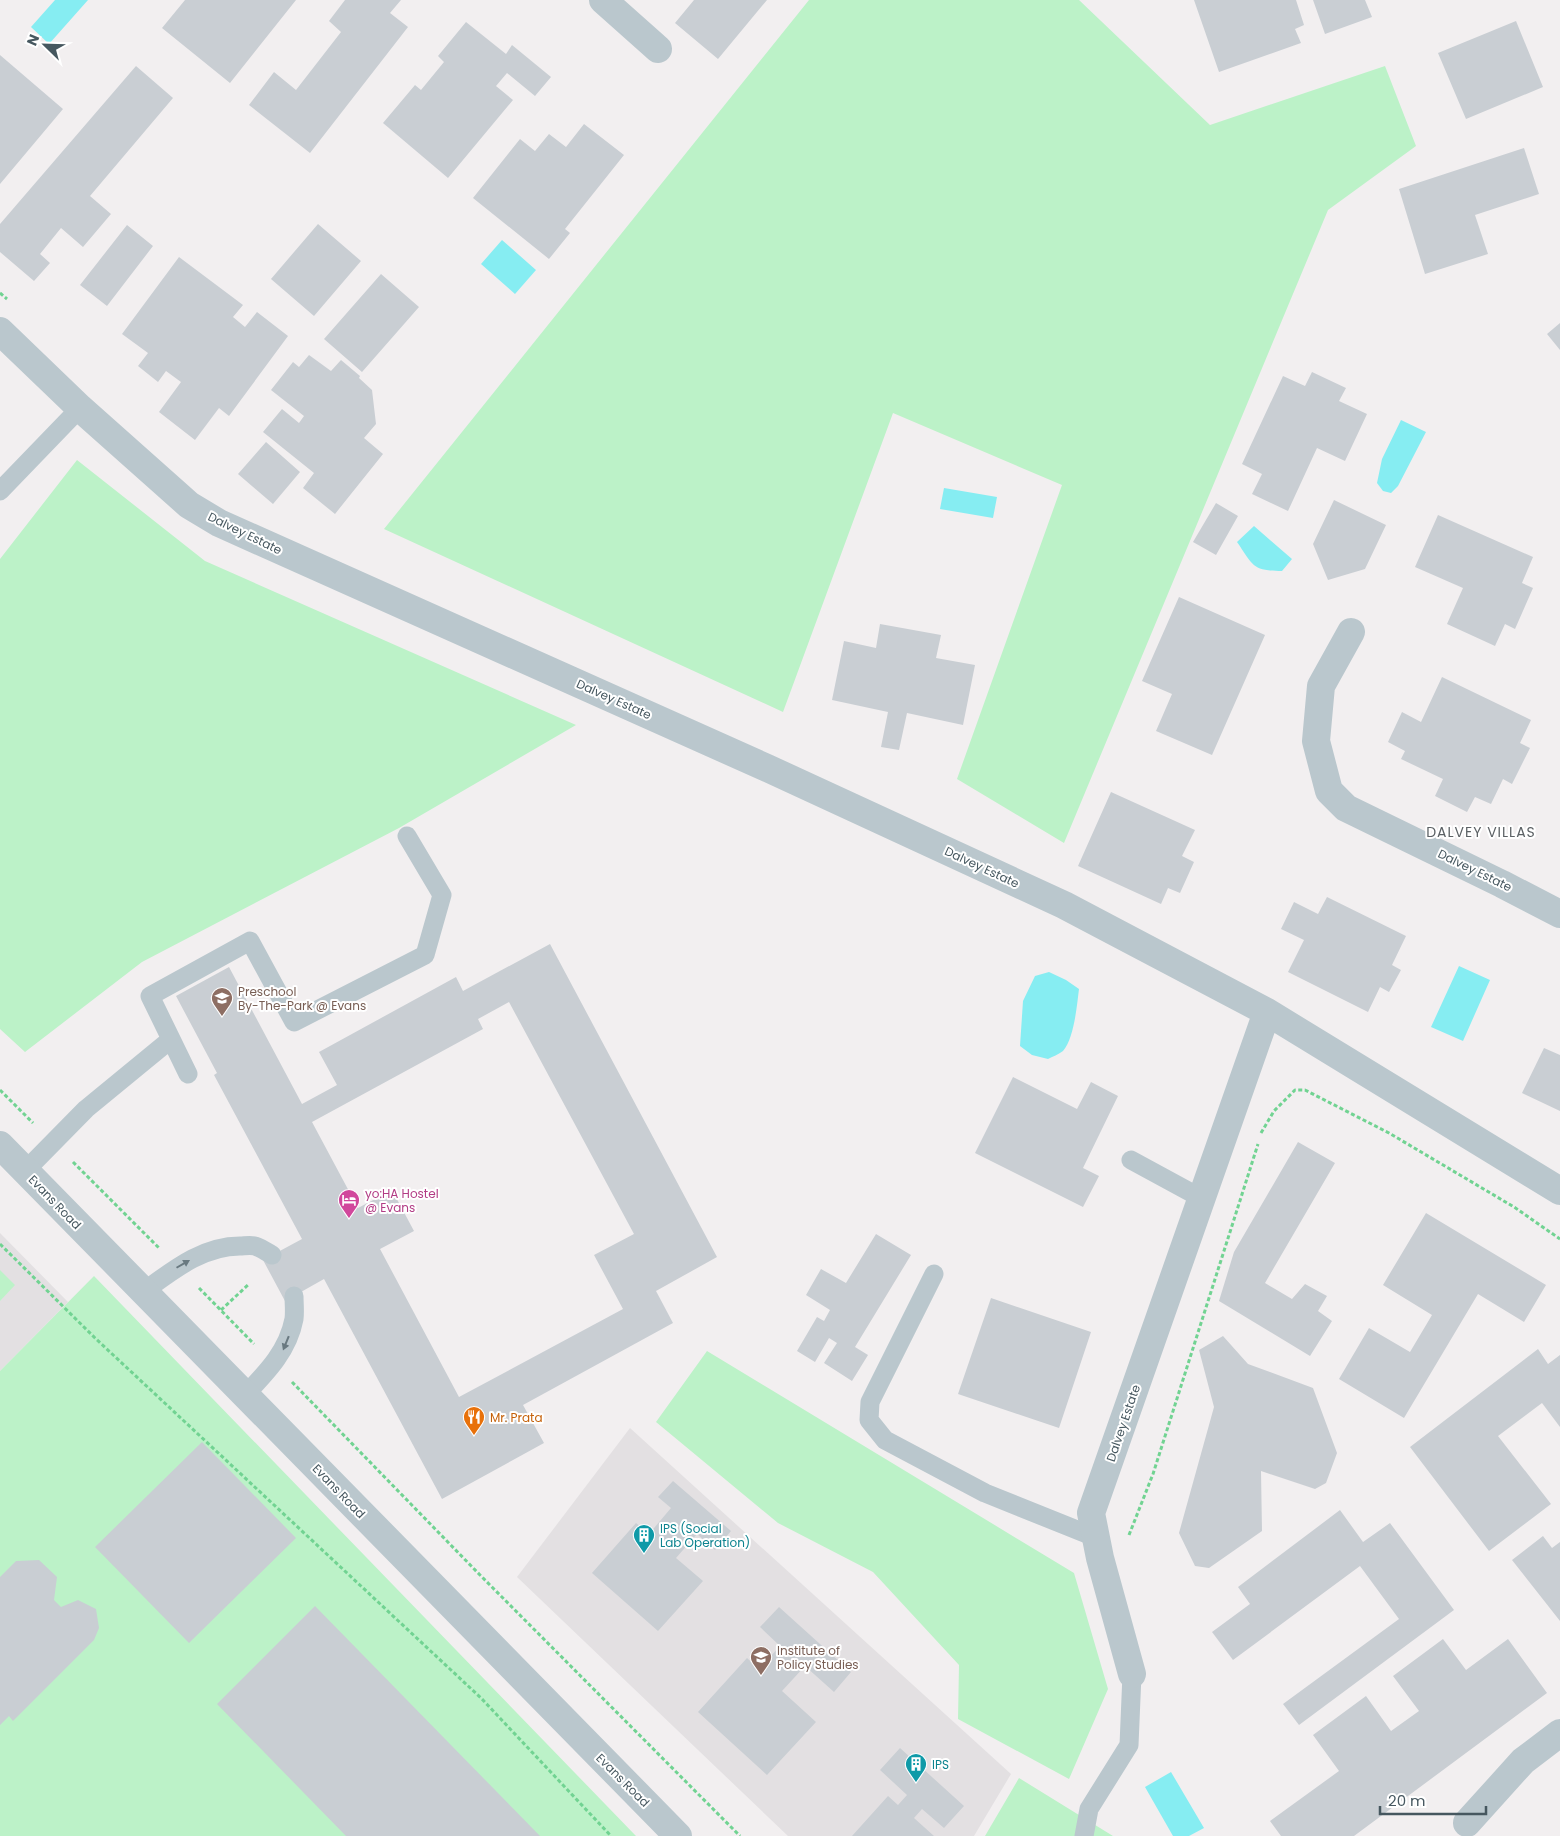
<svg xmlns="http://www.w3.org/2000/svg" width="1560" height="1836" font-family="Poppins,sans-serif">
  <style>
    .education { fill: #e3e0e2 }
    .green { fill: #bcf2c8 }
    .water { fill: #86edf2 }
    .building { fill: #c9ced3; fill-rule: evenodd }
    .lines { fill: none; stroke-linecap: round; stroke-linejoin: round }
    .path { stroke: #71d392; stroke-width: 3; stroke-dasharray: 4 2.5; stroke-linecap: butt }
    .service { stroke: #bac7cd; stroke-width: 19 }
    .minor { stroke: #bac7cd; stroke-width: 28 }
    .tertiary { stroke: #bac7cd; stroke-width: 28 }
    .oneway { fill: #697980 }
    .labels { text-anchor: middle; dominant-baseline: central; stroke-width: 4; stroke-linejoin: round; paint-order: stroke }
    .street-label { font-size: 12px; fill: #46575f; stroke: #fff }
    .education-label { font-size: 12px; fill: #785e54; stroke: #fff; text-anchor: start }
    .hotel-label { font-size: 12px; fill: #b23c85; stroke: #fff; text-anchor: start }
    .food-label { font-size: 12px; fill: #c56008; stroke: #fff; text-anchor: start }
    .culture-label { font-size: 12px; fill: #0d838f; stroke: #fff; text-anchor: start }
    .neighbourhood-label { font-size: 14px; letter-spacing: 1px; fill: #5c6165; stroke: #fff }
  </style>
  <rect width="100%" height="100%" fill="#f2eff0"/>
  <path class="education" d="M0,1233L68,1302L0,1371Z
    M630,1428L1011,1774L974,1836H788L517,1577Z"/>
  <path class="green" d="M809,0H1079L1210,125L1385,66L1416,146L1328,210L1064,843L957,779L1062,485L893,413L783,712L384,529Z
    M77,460L205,561L576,725L399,828L142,962L25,1052L0,1029V559Z
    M0,1270L15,1285L0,1301Z
    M94,1276L636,1836H0V1371Z
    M707,1351L1074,1573L1108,1689L1069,1779L958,1719L959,1665L873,1572L778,1523L656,1422Z
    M1019,1778L1113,1836H985Z"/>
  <path class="water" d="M55,0H88L49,44L31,27Z
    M502,240L536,270L515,294L481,264Z
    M1401,420L1426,432L1398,486L1391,493L1383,491L1377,483L1382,459Z
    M944,488L997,497L993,518L940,509Z
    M1254,526L1292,559L1282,571C1252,571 1253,565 1237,542Z
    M1459,966L1490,980L1463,1041L1431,1027Z
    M1049,972L1066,980L1079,989C1077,1005 1074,1039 1063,1051C1059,1054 1052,1057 1048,1059L1032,1055L1020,1046L1023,1001L1035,976Z
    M1171,1772L1204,1828L1189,1836H1173L1145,1787Z"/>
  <path class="building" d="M185,0H296L230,83L162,28Z
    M345,0H401L390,13L408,27L310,153L249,105L274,72L296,90L341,32L329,21Z
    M694,0H767L718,59L675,23Z
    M1194,0H1296L1304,25L1295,29L1301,43L1219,72Z
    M1313,0H1365L1372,17L1325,34Z
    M1516,21L1543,87L1466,119L1438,53Z
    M466,22L506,54L512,45L551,77L535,96L507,73L496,86L513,100L448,178L383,123L415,85L421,90L444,62L438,56Z
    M0,55L63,109L0,184Z
    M136,66L173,98L90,196L111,214L83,247L61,228L40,254L50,263L34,281L0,252V224Z
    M584,124L624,155L565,229L570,233L549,259L473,198L520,139L535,151L549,134L566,147Z
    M1524,148L1539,194L1475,215L1488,254L1425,274L1399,189Z
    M318,224L361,261L314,316L271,279Z
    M127,225L153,246L107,306L80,285Z
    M179,257L243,305L233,317L245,327L257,312L288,336L229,416L219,408L195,440L159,412L181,382L166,371L158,382L138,366L148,353L122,334Z
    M381,274L419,307L362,372L324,339Z
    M1560,323V350L1547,334Z
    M309,355L331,371L341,360L360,376L359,378L372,390L376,424L364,438L383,454L335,514L303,488L314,473L263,432L282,409L299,423L304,416L271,390L293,362L299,367Z
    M1312,372L1346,388L1339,401L1367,414L1345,461L1317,448L1288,511L1252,494L1262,474L1242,464L1283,376L1305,386Z
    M266,442L300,472L273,504L238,474Z
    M1334,500L1386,525L1365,569L1328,580L1313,544Z
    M1216,503L1238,516L1216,555L1193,542Z
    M1438,515L1533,557L1522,583L1533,588L1515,629L1505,624L1495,646L1447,624L1463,588L1415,567Z
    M1179,597L1265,635L1212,755L1156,731L1172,694L1142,681Z
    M880,624L941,635L936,658L975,665L963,725L907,713L899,750L881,747L888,712L832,700L844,641L876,648Z
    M1442,677L1531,720L1520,743L1530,748L1512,784L1503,779L1491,804L1475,797L1467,812L1435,796L1443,779L1401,759L1405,751L1388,742L1402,712L1421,722Z
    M1111,792L1195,830L1182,856L1194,862L1180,893L1168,888L1161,904L1078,866Z
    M1327,897L1406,936L1392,965L1401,970L1389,992L1380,987L1368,1012L1288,972L1304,940L1281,929L1294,902L1318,914Z
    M550,944L717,1257L656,1291L673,1323L523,1405L544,1443L442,1499L324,1279L285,1301L263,1260L302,1239L214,1075L217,1073L176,996L229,967L302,1104L337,1085L319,1052L456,977L463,991ZM509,1002L634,1234L594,1255L623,1309L459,1397L380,1249L414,1231L392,1190L358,1208L312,1122L483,1029L478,1019Z
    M1544,1048L1560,1055V1111L1522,1093Z
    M1013,1077L1077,1109L1091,1082L1118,1096L1083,1168L1099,1176L1083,1207L975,1153Z
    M1298,1142L1335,1163L1265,1283L1292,1299L1305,1284L1327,1296L1318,1311L1332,1321L1310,1356L1219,1301L1234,1252Z
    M1426,1213L1546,1285L1524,1322L1478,1294L1404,1418L1339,1379L1369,1328L1410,1352L1432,1315L1383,1285Z
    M876,1234L911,1255L855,1347L868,1355L852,1381L824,1363L837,1343L829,1338L815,1362L797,1351L817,1317L824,1321L830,1310L806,1295L821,1269L846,1283Z
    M991,1298L1091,1332L1059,1428L958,1394Z
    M1223,1336L1248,1364L1313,1388L1337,1453L1326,1483L1315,1489L1261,1471L1262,1531L1209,1568L1195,1566L1179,1533L1214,1407L1199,1350Z
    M1538,1349L1548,1364L1560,1355V1427L1542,1403L1498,1436L1551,1504L1489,1551L1410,1447Z
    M202,1442L296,1538L189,1643L95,1547Z
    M673,1481L731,1531L715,1550L697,1534L676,1558L703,1581L658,1631L592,1573L636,1523L649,1534L671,1508L658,1497Z
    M1340,1510L1363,1542L1390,1523L1454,1610L1299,1725L1283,1704L1399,1619L1360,1566L1233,1660L1212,1632L1250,1604L1238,1587Z
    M1543,1536L1552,1548L1560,1542V1621L1512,1560Z
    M39,1560L57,1577L54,1600L61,1607L78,1600L96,1609L99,1628L94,1640L13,1721L9,1716L0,1725V1577L16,1561Z
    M315,1606L540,1836H346L217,1704Z
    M779,1607L851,1672L834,1692L805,1666L782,1691L816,1722L767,1775L698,1712L747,1658L759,1669L780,1646L760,1627Z
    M1443,1639L1466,1670L1508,1639L1547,1693L1354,1836H1281L1270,1821L1339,1771L1313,1735L1366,1696L1391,1731L1419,1711L1393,1676Z
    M900,1748L964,1806L944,1828L922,1809L914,1818L934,1836H852L888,1796L898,1805L907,1795L880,1770Z"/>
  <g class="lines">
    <path class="path" d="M0,293L7,299
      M0,1090L33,1123
      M1261,1133L1274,1111L1295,1090H1305L1389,1133L1514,1207L1560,1239
      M73,1162L159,1248
      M0,1244L95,1338L481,1698L611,1836
      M199,1288L254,1344
      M221,1310L249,1284
      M292,1382L480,1575L740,1836
      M1129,1535L1153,1474L1258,1144"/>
    <path class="service" d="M0,491L80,408
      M188,1074L150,996L250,941L294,1022L425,955L442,895L407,836
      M1131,1160L1201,1198
      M25,1171L86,1109L170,1040
      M934,1274L870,1402L869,1420L885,1440L985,1493L1097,1538
      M143,1292C172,1271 202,1246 240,1246C244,1246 250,1245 255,1246C261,1248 267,1252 272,1255
      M245,1395C266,1373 288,1351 294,1319C295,1312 294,1303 294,1296
      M1084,1836L1089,1809L1129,1745L1132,1674"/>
    <path class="minor" d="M603,0L658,49
      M0,331L80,408L189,505L219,523L767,768L1064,905L1267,1012L1560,1191
      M1351,632L1321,686L1316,741L1329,791L1346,808L1502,884L1560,914
      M1132,1674L1100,1558L1091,1513L1267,1012
      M1467,1823L1523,1761L1560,1733"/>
    <path class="tertiary" d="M0,1145L678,1836"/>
  </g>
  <defs><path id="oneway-solid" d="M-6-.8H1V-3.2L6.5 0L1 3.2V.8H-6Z" transform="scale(1.25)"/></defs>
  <g class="oneway">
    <use href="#oneway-solid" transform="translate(183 1264) rotate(-30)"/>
    <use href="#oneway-solid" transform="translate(286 1343) rotate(112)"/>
  </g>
  <defs>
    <g id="school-pin" transform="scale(1.125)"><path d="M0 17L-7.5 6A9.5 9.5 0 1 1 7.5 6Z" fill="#8d6e63" stroke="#fff"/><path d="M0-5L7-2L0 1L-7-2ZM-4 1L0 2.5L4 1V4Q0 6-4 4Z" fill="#fff"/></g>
    <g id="hotel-pin" transform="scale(1.125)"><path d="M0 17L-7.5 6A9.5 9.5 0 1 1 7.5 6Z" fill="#d1479c" stroke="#fff"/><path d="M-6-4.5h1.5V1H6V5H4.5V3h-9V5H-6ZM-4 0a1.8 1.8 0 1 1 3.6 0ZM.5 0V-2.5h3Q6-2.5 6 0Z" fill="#fff"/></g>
    <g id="restaurant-pin" transform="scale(1.125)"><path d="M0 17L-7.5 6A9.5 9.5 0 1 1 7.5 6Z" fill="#e8710a" stroke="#fff"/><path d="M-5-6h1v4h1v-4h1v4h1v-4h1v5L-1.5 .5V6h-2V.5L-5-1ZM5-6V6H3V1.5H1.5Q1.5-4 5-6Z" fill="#fff"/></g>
    <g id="building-pin" transform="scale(1.125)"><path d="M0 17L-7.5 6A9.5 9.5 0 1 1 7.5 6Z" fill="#0f9aa8" stroke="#fff"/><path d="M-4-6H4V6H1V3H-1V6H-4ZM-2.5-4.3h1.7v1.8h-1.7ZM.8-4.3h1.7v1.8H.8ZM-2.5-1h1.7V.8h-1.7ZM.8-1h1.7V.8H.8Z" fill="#fff"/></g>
    <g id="university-pin" transform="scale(1.125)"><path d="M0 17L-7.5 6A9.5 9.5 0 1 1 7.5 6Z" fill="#8d6e63" stroke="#fff"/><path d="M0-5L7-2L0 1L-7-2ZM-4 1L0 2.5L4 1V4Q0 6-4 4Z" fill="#fff"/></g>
  </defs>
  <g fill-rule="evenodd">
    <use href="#school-pin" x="222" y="998"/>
    <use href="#hotel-pin" x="349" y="1200"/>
    <use href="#restaurant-pin" x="474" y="1417"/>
    <use href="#building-pin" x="644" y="1535"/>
    <use href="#university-pin" x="761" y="1657"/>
    <use href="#building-pin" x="916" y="1764"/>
  </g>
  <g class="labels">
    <g class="street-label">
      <text transform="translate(245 533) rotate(26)">Dalvey Estate</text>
      <text transform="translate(614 699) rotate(24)">Dalvey Estate</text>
      <text transform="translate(982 867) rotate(25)">Dalvey Estate</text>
      <text transform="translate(1475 870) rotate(26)">Dalvey Estate</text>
      <text transform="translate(55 1202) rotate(46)">Evans Road</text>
      <text transform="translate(1123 1423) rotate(-71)">Dalvey Estate</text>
      <text transform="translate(339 1491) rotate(46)">Evans Road</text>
      <text transform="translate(623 1780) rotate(45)">Evans Road</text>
    </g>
    <g class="education-label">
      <text x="238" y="991">Preschool<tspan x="238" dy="14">By-The-Park @ Evans</tspan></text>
      <text x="777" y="1650">Institute of<tspan x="777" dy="14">Policy Studies</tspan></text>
    </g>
    <g class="hotel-label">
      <text x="365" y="1193">yo:HA Hostel<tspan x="365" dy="14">@ Evans</tspan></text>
    </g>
    <g class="food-label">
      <text x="490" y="1417">Mr. Prata</text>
    </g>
    <g class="culture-label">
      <text x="660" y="1528">IPS (Social<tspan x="660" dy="14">Lab Operation)</tspan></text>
      <text x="932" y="1764">IPS</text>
    </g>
    <g class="neighbourhood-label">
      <text x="1481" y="832">DALVEY VILLAS</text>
    </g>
  </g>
  <g transform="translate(45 45) rotate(293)" stroke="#ffffff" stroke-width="4" paint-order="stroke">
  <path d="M0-4L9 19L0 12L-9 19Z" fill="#46575f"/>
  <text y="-8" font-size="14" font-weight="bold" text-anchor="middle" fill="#46575f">N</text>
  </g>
  <path d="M1380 1806v8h106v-8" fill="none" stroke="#46575f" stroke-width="2.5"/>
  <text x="1388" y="1806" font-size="15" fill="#46575f" stroke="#ffffff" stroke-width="4" paint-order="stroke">20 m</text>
</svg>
